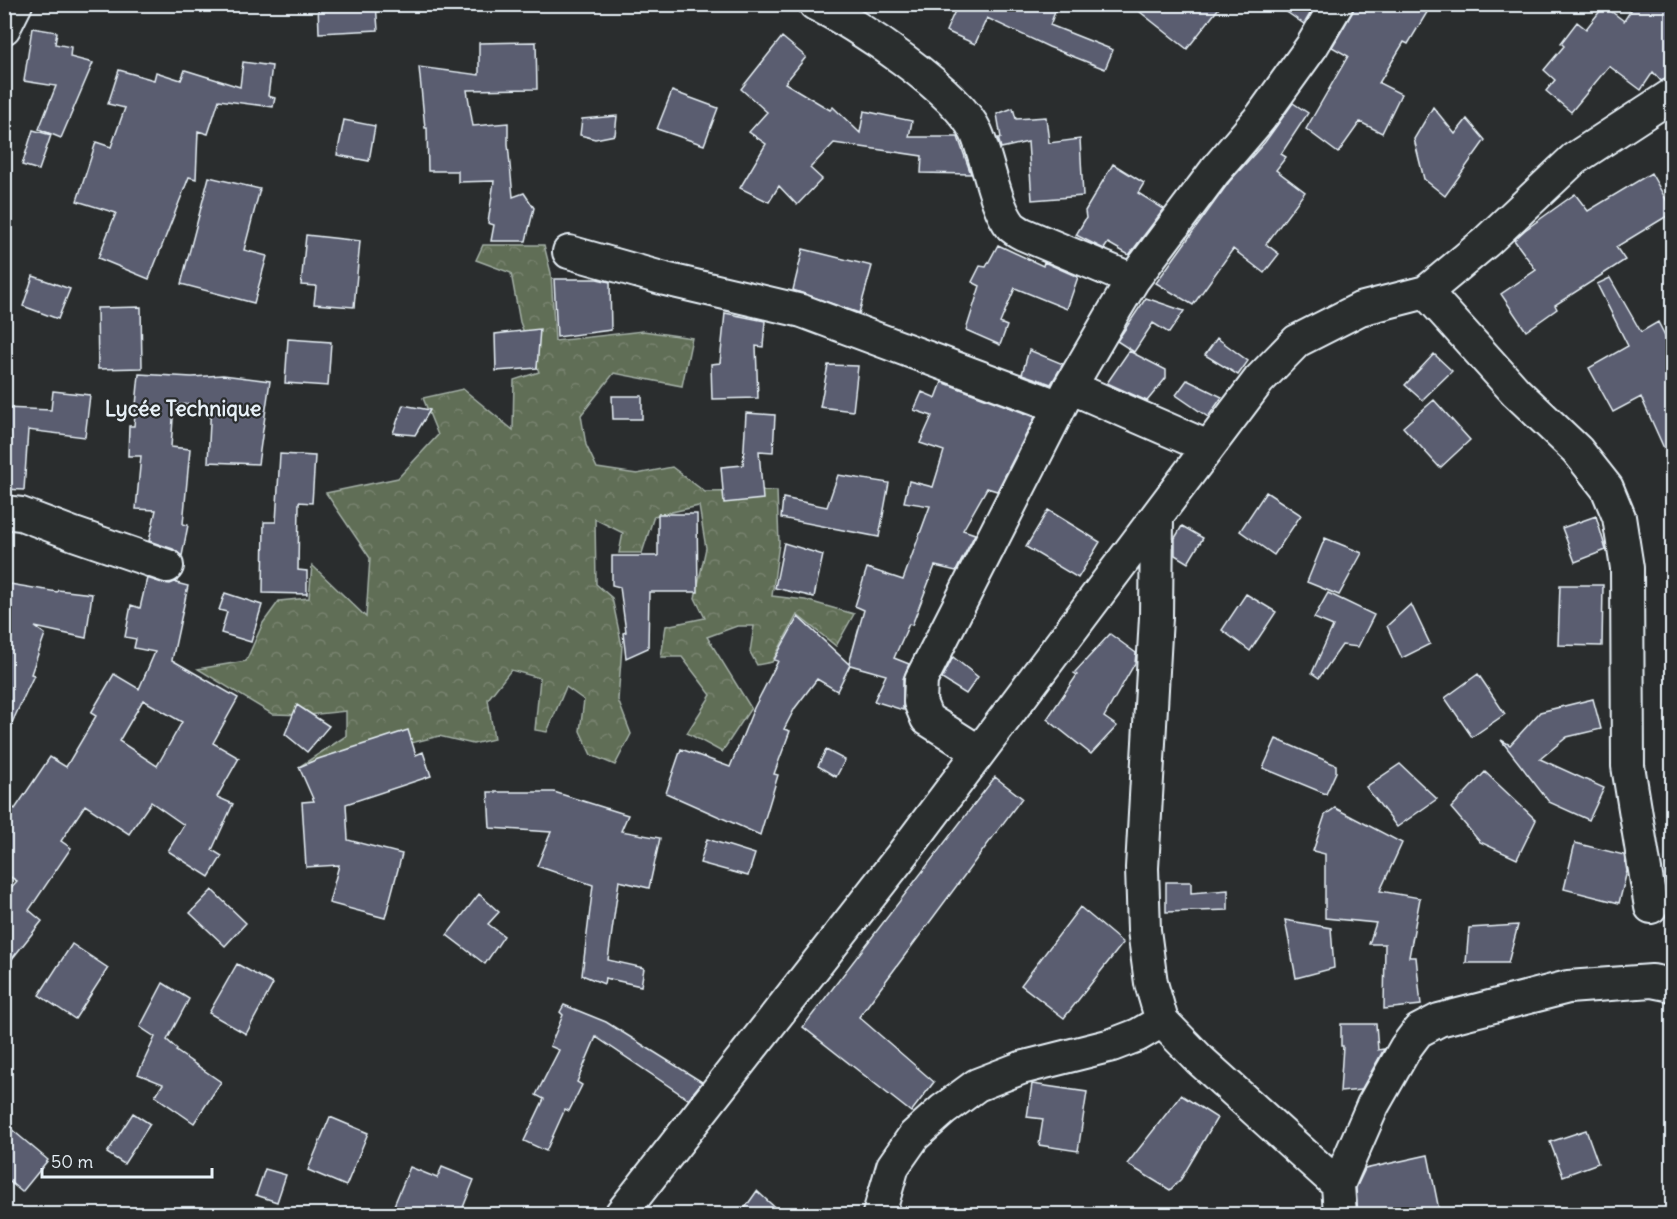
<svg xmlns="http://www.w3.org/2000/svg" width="1677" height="1219" font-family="Delius,sans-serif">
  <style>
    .forest { fill: url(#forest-crowns); stroke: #a4b0a7; stroke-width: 1.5 }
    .building { fill: #5a5d6f; stroke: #e8f1f8; stroke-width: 1.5; fill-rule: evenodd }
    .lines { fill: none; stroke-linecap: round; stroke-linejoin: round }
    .minor-casing { stroke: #e8f1f8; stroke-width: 36 }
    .minor { stroke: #2a2d2e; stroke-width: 32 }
    .labels { text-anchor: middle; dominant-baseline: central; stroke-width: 4.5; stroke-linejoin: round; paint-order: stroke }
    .quarter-label { font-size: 21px; font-weight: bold; fill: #e8f1f8; stroke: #2a2d2e }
  </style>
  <defs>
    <pattern id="forest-crowns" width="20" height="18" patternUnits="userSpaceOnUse" patternTransform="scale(1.5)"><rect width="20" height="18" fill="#616e56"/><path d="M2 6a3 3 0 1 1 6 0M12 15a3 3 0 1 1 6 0" fill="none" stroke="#78836f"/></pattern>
  </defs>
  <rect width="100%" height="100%" fill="#2a2d2e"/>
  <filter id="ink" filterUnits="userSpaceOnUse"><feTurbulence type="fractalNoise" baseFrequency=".0167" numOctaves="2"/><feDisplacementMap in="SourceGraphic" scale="12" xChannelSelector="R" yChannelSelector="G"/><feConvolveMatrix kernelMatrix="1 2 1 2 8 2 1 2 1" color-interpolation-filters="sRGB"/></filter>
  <g filter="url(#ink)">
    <path class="forest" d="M483,245H544L551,273L555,341L643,331L692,338L682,386L614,373L581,415L586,445L597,468L637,474L672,467L705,492L777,491L779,543L772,596L805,600L854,614L836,646L797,615L772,662L757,665L750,652L754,626H737L707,637L751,708L722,752L687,733L711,695L682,657H661L666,626L705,618L695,598L706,548L699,506L654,516L642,553H619L623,533L595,519L596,584L612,598L622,646L618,700L631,734L615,765L591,755L580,731L584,700L566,687L547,732L535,730L540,678L511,670L488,699L494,739L473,744L439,736L355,757L299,767L346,736V711L308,715L272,714L198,669L246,661L263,623L279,601L309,598L312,565L366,617L370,558L326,493L398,478L438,435L423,398L463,389L513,430L514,380L539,372L520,322L511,273L476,260Z"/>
    <path class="building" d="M318,4H376L378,30L319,33Z
      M958,4H1058L1050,25L1113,50L1105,69L1049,47L987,18L975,44L946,31Z
      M1130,4H1222L1187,49Z
      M1275,4H1316L1304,24Z
      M1355,4H1432L1408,44L1404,42L1379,83L1401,94L1382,133L1360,122L1338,153L1306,129L1348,56L1332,47L1352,13Z
      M1635,4H1672V70L1667,78L1661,81L1653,72L1641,90L1609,66L1571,112L1546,91L1555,80L1544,70L1564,46L1561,43L1577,22L1586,29L1604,6L1624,21Z
      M32,28L57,32L55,44L71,47L70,57L93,63L61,138L39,129L56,86L24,81Z
      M782,37L806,57L785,83L830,110L833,107L860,133L864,111L912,121L909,137H958L971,174L921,173L922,156L834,143L810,168L822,179L797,205L779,186L769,202L740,188L766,144L749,132L767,112L741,89Z
      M536,42L537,89L467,90L473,126L508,123V144L513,197L524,193L534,208L526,241H491L494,225L488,223L494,181L458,182V171H428L427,128H425L419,67L479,75V43Z
      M243,62L272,66L268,96L275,98L273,107L219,100L208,134L198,131L196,179L189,177L149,279L98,258L116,213L77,201L96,142L111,147L125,108L108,104L119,70L154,80L156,72L181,80L185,70L240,87Z
      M672,91L718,108L704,145L657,129Z
      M1293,103L1308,113L1281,154L1286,157L1276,170L1305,192L1266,244L1279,254L1264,273L1233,249L1193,305L1156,283L1229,182L1265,142Z
      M1433,107L1455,134L1467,119L1485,140L1445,196L1424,179L1414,139Z
      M1013,108L1016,119L1046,117L1049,143L1080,139L1083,196L1032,200L1028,142L1001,148L998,138H1001L997,114Z
      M617,116L615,135L595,139L580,135L582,119Z
      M344,120L375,126L369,161L337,155Z
      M33,130L51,135L39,170L22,165Z
      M1113,164L1144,183L1138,193L1164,209L1129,255L1108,243L1104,249L1076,235L1086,218L1085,211Z
      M1651,173L1672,210V213L1616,247L1625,260L1555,305L1557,309L1526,331L1501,294L1536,270L1514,240L1525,230L1575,194L1588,211Z
      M209,177L260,189L244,250L267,256L254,303L181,284Z
      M306,235L360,241L354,307L314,304L316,286L301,285Z
      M998,245L1043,266L1044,262L1078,277L1067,309L1015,288L1000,323L1007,326L1000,345L966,330L980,286L972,282L980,266L986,267Z
      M803,249L872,266L859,313L793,290Z
      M33,276L70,289L58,319L23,306Z
      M1610,278L1641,332L1658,322L1672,349V466L1641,397L1613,412L1589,368L1628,346L1597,284Z
      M554,279H597L610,282L611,330L557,337Z
      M1146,298L1184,311L1169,333L1153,323L1134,352L1117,341Z
      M141,307L142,368L98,369L97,308Z
      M725,313L765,321L763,347L756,346L758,398L712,399L711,364L720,363Z
      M540,329L537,368L496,371L495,334Z
      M1217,338L1248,361L1238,375L1205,355Z
      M288,339L331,342L328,386L285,383Z
      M1029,350L1063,364L1051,384L1022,374Z
      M1129,351L1166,370V378L1147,401L1107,383Z
      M1434,354L1452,371L1422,400L1405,385Z
      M828,365L858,366L853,411L820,407Z
      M139,374L192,377L223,375L270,381L258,464L208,462L211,403L174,405L171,447L190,449L183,524L188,525L182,556L173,549L149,541L156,510L136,509L141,456H128L129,426H134Z
      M1187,380L1222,397L1208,417L1176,395Z
      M942,382L1035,417L997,491L987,488L963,530L975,534L956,571L935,566L912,625L909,624L894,658L909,664L903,679V710L874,701L886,675L850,665L837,691L817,679L795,708L784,729L790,731L774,774L778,775L760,835L666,793L681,749L730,767L754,708L778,661L774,660L798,617L849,664L864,610L855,606L867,568L903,580L930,506L904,502L909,481L933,487L944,451L920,443L932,416L914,410L922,392L936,398Z
      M53,391L90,395L85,437L28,430L24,490L4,489V408L51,410Z
      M612,396H642V419H613Z
      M1434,400L1470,440L1440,468L1403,427Z
      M403,405L430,410L415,435L393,433Z
      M746,413L775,415L773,452L759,451L763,499L724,503L721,467L743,465Z
      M280,454L315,456L312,503L299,502L298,570L307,571V594L263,593L264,522H276Z
      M838,475L889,483L879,537L781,518L783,498L827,507Z
      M1266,492L1301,515L1274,555L1240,531Z
      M1048,510L1100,542L1078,578L1026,547Z
      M658,514H697L698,592H649L648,648L626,658L623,633L626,632L620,587L612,585V556H658Z
      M1596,516L1606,550L1575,562L1562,528Z
      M1182,526L1203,538L1188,563L1175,555V538Z
      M1325,538L1362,553L1339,595L1307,582Z
      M784,543L823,555L814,597L775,588Z
      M147,578L162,583L170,584L177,581L176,583L188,586L172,660L238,698L213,743L239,758L217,797L233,804L212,850L222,856L209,877L168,851L184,825L151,802L129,834L85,805L61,841L71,848L29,910L42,921L4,969V896L17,881L4,873V802L15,809L50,757L66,767L96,716L91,713L114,674L139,689L155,652L134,648L136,639L125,637L131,605L140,608ZM143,700L182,722L157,766L119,741Z
      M4,583L57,592L58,590L92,594L86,638L35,627L45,634L31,674L34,675L4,740Z
      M1560,585H1603L1602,646L1558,645Z
      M225,593L262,605L251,642L221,633L227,612L219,610Z
      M1328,593L1374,615L1358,647L1342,645L1319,678L1312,673L1333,626L1314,618Z
      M1246,594L1276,612L1250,651L1222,630Z
      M1411,604L1430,644L1402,658L1387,626Z
      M1110,634L1136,653L1135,663L1104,717L1117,726L1091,754L1047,719L1077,675L1074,673Z
      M953,657L978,677L966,694L942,679Z
      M1478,674L1505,714L1472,737L1445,698Z
      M1593,699L1601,729L1567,737L1540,759L1604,788L1589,820L1549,802L1501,740L1510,745L1540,712Z
      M297,705L329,726L307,752L285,734Z
      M408,730L416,755L423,752L431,776L346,804L348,840L402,854L385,918L329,903L339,865L306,867L302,802L314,801L299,767L318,759Z
      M1276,739L1336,765V772L1326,794L1263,768Z
      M826,750L845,760L836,777L818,766Z
      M1400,764L1437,799L1397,827L1366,787Z
      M1485,772L1536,820L1517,859L1480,842L1451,808Z
      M995,777L1022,798L859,1017L934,1082L911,1112L803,1027Z
      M488,792H554L628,815L621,831L660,838L649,888L619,881L608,960L644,968L641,986L605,978L604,984L582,975L593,885L537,866L551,832L490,828Z
      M1335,808L1402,843L1380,891L1420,898L1409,957H1416L1421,1005L1384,1009L1385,944H1369L1376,923L1325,918V854L1313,851L1325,815Z
      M707,839L755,854L748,876L700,863Z
      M1575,843L1624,855L1627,871L1619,903L1564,889Z
      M1166,882H1191V893L1228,890V910L1166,912Z
      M212,890L246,923L225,946L190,913Z
      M479,894L499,912L488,924L504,936L485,964L447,935Z
      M1080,907L1123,943L1064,1018L1021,985Z
      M1285,920L1331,928L1334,968L1296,978Z
      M1518,925L1508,963H1466L1469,928Z
      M72,944L108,968L75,1019L39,995Z
      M237,964L273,984L246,1034L209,1013Z
      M163,983L189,999L167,1040L177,1049L176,1051L221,1082L194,1123L155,1096L163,1084L138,1074L155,1037L140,1027Z
      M564,1005L606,1022L702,1082L688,1099L596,1037L577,1082L582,1085L569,1111L565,1109L546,1151L524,1141L544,1099L536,1095L559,1050L550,1046L563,1015L560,1012Z
      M1341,1024H1376L1378,1050L1384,1049L1361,1090L1340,1092L1343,1046H1341Z
      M1032,1084L1087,1092L1078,1151L1039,1145L1043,1119L1027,1117Z
      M1181,1095L1217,1118L1181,1179L1170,1190L1127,1164Z
      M133,1113L150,1124L124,1164L107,1153Z
      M330,1117L368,1133L346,1186L308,1170Z
      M4,1123L48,1160L22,1192L4,1177Z
      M1586,1130L1598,1163L1563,1176L1550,1142Z
      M1428,1155L1440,1215H1358L1356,1188L1365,1169Z
      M410,1167L437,1178L442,1167L474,1180L460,1215H390Z
      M265,1169L286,1175L277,1202L256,1195Z
      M757,1191L783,1215H740Z"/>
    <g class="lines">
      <g class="minor-casing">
        <path id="minor" d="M815,4C857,24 957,91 976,132C987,156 995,207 1011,226C1014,229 1019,232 1023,234L1133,280
          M4,28L16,4
          M569,252L665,279L802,311L1060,407
          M1426,292L1516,392L1577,450L1607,488L1619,517L1627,568L1628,766L1651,907
          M1070,387L1208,447
          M4,512L21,514L74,534L167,566
          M1157,516L1156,617L1142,868L1144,930L1151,983L1162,1021L1200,1060L1338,1185
          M979,752L927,719L920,702L921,680L1070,387L1116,308L1133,280L1215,171L1261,117L1312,46L1337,4
          M621,1214L902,855L1259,380L1297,341L1360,309L1426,292L1486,242L1574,159L1672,95
          M879,1214L893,1166L914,1136L943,1110L977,1085L1021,1068L1112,1045L1138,1035L1162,1021
          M1340,1214L1338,1185L1373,1105L1406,1047L1418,1031L1439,1020L1568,987L1652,981L1672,985"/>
      </g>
      <use href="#minor" class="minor"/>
    </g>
  </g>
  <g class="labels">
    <g class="quarter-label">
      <text x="183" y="408">Lycée Technique</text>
    </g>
  </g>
  <rect width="1677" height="1219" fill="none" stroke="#2a2d2e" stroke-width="24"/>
  <rect x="12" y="12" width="1653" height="1195" fill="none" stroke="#e8f1f8" stroke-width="2" filter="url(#ink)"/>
  <path d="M42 1168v9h170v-9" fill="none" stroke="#e8f1f8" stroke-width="3"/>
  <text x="51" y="1168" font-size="18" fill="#e8f1f8" stroke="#2a2d2e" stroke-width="4.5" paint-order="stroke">50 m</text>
</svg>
